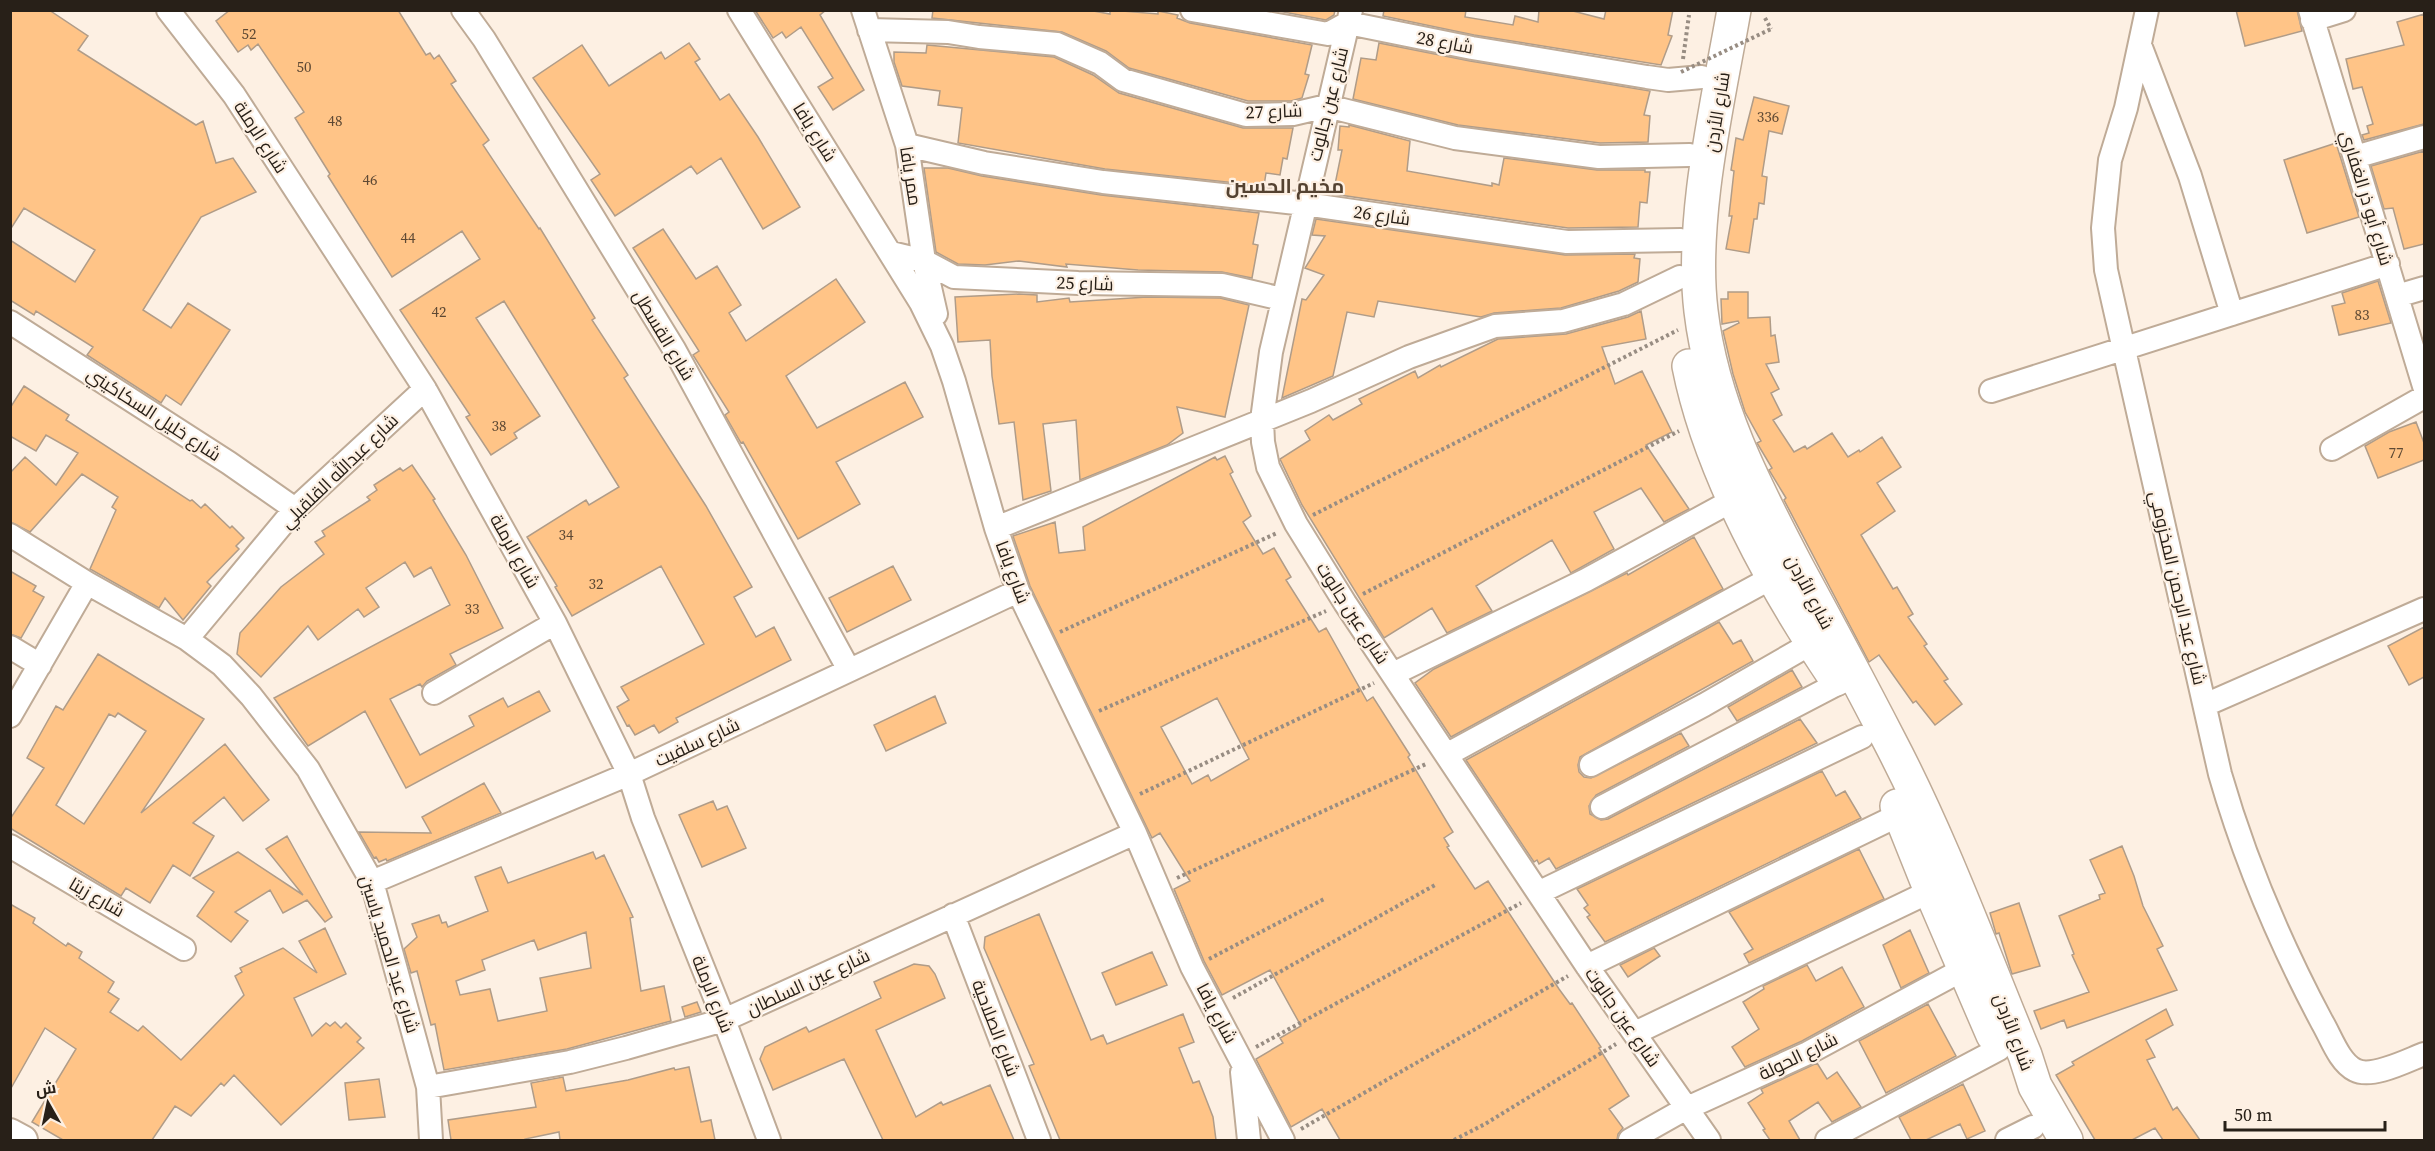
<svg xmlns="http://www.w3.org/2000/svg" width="2435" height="1151" font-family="'Source Serif 4',Cairo,serif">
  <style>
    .building { fill: #ffc487; stroke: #b09c88; stroke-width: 1.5; fill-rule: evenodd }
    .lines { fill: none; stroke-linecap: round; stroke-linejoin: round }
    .minor-casing { stroke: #bfab97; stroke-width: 26 }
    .major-casing { stroke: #bfab97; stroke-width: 32 }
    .highway-casing { stroke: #bfab97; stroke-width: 36 }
    .path { stroke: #988d83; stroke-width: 4; stroke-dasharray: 3 3; stroke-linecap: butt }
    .minor { stroke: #fff; stroke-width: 22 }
    .major { stroke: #fff; stroke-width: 28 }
    .highway { stroke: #fff; stroke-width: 33 }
    .path-bridge { stroke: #988d83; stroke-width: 4; stroke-dasharray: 3 3; stroke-linecap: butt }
    .labels { text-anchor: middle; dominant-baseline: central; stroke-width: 4.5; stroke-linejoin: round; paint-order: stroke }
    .number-label { font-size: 15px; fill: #5e4934 }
    .street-label { font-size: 18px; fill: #282018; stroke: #fdf0e3 }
    .neighbourhood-label { font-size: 20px; font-weight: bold; fill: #544231; stroke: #fdf0e3 }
  </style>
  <rect width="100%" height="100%" fill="#fdf0e3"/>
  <path class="building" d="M10,10H49L88,36L78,50L196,125L203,121L216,163L233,158L256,192L201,217L143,310L171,328L188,303L230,330L181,405L166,395L161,403L87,355L93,347L36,311L34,315L10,300V240L75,282L95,250L24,208L10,230Z
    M230,10H398L426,55L430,53L434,59L439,55L456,81L451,84L489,140L483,145L539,229L540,228L595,318L592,320L628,375L624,378L706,506L752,587L734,597L756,637L774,627L791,660L676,718L678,722L659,733L654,725L635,735L629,725L627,726L617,707L629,700L621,687L704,644L661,566L572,616L555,587L557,586L527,537L586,500L589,505L619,487L504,301L476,318L540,416L514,433L517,438L491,455L466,417L470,415L400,310L480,259L462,231L392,277L328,176L330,174L295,118L304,112L258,44L251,50L248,45L238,52L216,21Z
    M755,10H826L820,15L864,90L833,110L818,87L833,78L801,27L786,38L782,32L773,38Z
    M933,10H1088L1110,14V10L1158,14V11L1178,15L1177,18L1190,23L1312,45L1305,74L1309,75L1302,98L1291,101H1248L1129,68L1106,51L1062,32L932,18Z
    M1273,10H1335L1334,15L1326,20Z
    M1384,10H1466L1465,17L1513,25L1515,16L1538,22L1539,10H1569L1604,19L1606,10H1673L1668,35L1672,36L1661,65L1474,35L1383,16Z
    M2236,10H2297L2302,31L2245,46Z
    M2424,14V124L2364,140L2362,135L2369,133L2367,126L2373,124L2362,87L2353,89L2346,59L2404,45L2397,22Z
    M689,43L700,59L695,62L720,100L729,94L758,137L800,207L763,229L721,158L697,174L691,166L615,216L591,180L600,174L533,78L582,45L609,86L661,52L665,59Z
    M1379,43L1470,61L1650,91L1644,115L1650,116L1648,142L1600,143L1458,125L1353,99L1361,58L1376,60Z
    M927,45L1054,57L1093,75L1119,93L1243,128H1293L1287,159L1283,158L1280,175L1266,173L1264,186L1105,169L958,143L962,108L938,105L940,91L902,86L894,62V52L926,53Z
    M1754,97L1789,106L1782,134L1769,131L1762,176L1767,177L1764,204L1759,203L1757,219H1754L1749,253L1726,249L1732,216H1729L1734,171L1731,170L1736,138L1743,140Z
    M1349,125L1410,141L1407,171L1492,186V183L1499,185L1504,158L1597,170H1645V172H1650L1647,203L1640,202L1638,227L1568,228L1333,194L1342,150H1338L1340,126L1349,127Z
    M2336,143L2359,217L2307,233L2284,160Z
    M2424,151V244L2404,249L2393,208L2384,209L2371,166Z
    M924,168H948L982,176L1101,195L1259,213L1253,244L1258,245L1252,278L1222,272L1138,270L1066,264L1067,267L1019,261L985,265L958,264L936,252Z
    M1316,219L1565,255L1635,254L1634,258L1640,259L1638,282L1619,291L1561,308L1494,313L1481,317L1378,301L1374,317L1347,312L1333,376L1282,398L1302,299L1306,300L1324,275L1305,268L1325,236L1312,235Z
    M663,229L696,279L717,266L741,305L729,313L746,341L836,279L865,322L786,376L817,428L905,382L923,417L836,462L860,504L798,539L743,442L741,443L725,415L729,412L693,355L699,351L633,248Z
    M2378,281L2391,323L2339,335L2332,306L2345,303L2342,293Z
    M1728,292H1748V318L1770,317L1771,336L1775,335L1779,362L1766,364L1779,389L1771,393L1782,415L1773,420L1794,452L1805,446L1807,449L1832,433L1848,457L1859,450L1860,452L1882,437L1901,467L1877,483L1895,511L1861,535L1893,589L1897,587L1913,614L1908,617L1927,644L1924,646L1948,679L1944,681L1962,704L1935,725L1916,701L1913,703L1879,655L1869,662L1784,500L1786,498L1769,470L1772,468L1757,443L1761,441L1745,412L1733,374L1723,331L1739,323L1738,321L1722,324L1721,299H1728Z
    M1019,294L1037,295V302L1069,298L1070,302L1147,297L1220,298L1249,305L1225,417L1177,407L1183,433L1167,445L1080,480L1076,420L1043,424L1051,491L1023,500L1014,422L999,424L992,376L990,340L958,342L955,297Z
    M1641,311L1646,339L1602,347L1615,384L1642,371L1672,432L1646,445L1689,509L1664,522L1641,488L1594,512L1614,549L1571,573L1552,540L1476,586L1492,611L1447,633L1432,608L1384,638L1302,505L1280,459L1310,440L1305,431L1329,415L1333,420L1362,404L1359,399L1415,371L1418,378L1440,365L1441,367L1498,339L1566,334L1628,317Z
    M24,386L69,415L66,420L190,501L192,500L201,508L205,504L230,528L232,526L244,538L236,546L239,549L207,582L211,586L183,620L165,598L159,608L90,569L116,510L112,507L118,497L82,474L30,532L10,522V473L25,457L56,485L78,453L46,435L36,451L10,436V408Z
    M2416,422L2424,443V460L2378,478L2365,446L2389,432Z
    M1225,456L1233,472L1230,474L1251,516L1243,522L1263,554L1274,548L1291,577L1286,580L1319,632L1326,628L1367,701L1373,697L1410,755L1408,757L1453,832L1444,838L1449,846L1447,847L1475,889L1488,881L1559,989L1570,1004L1572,1003L1601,1047L1599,1048L1629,1096L1609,1109L1623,1128L1618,1134L1617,1140H1340L1322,1109L1291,1127L1256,1059L1283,1043L1280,1038L1301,1026L1270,970L1222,995L1204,961L1174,889L1190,881L1160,833L1152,838L1030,586L1013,536L1055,522L1059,553L1085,550L1083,527L1215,457L1217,460ZM1217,698L1249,759L1211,781L1208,775L1192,784L1161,727Z
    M412,465L435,499L433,500L466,555L503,628L450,654L456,665L427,681L422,687L420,684L390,699L420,755L474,726L469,716L503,698L508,707L539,691L550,711L406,788L365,711L308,746L274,698L450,605L431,567L414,577L405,562L366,588L379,607L364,617L358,609L318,640L308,626L261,677L237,654L240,633L281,587L324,554L315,542L325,536L322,531L370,500L367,497L377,490L374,485L400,468L403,471Z
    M1694,537L1723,589L1451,737L1415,683L1434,669L1627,573L1628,575Z
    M893,566L911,600L847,632L829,598Z
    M10,571L36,586L33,591L44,597L21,638L10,634Z
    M1719,622L1733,644L1741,640L1753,661L1580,757L1578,765L1579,772L1584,777L1591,778L1681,733L1689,746L1596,795L1589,806L1590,814L1601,820L1608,819L1800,719L1817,743L1556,869L1549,858L1539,864L1537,860L1534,862L1466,760Z
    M2424,627V677L2409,685L2388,646Z
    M98,654L204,719L141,813L225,744L269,800L243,821L224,797L193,823L214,836L190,876L173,865L150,903L126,888L121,896L10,828V819L44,768L27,758L56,706L63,710ZM118,713L146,731L84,824L56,805L109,714L115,717Z
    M1792,670L1802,687L1737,721L1728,707Z
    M935,696L946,723L886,751L874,725Z
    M1822,771L1836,796L1845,791L1861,818L1605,942L1587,917L1590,915L1584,908L1588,905L1577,889Z
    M484,783L501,813L387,861L386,859L379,862L376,857L374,858L359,832L431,833L422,817Z
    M713,801L717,810L727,806L746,848L702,867L679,815Z
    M287,836L332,917L325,922L307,900L283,913L270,890L235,912L248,921L231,942L197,916L214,892L193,878L238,852L303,895L266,849Z
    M2122,846L2134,876L2143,906L2163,946L2157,949L2177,990L2067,1028L2064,1020L2041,1029L2034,1011L2089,992L2072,955L2074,954L2059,916L2100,899L2099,895L2105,893L2090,860Z
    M1859,849L1884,899L1749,963L1744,954L1753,949L1729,912Z
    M593,852L596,859L604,855L633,917L630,918L641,991L664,986L671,1021L567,1049L444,1070L435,1024L431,1025L417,971L411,973L404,949L417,937L412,924L439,915L442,923L446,922L448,927L488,911L475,877L501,867L508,883ZM586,932L591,968L540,978L547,1011L498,1021L490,989L460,995L456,981L485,970L482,960L534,940L538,950Z
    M2019,903L2040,966L2012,974L1999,933L1996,934L1990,913Z
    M10,904L35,918L33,923L66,946L68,943L82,952L79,958L114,982L108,992L119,999L110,1012L138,1031L143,1026L181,1060L244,995L235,976L242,972L240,968L283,948L317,973L299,941L325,928L346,974L294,998L312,1036L326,1023L330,1026L335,1022L341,1028L346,1023L361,1038L357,1042L364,1048L281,1125L234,1075L224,1086L221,1083L191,1116L175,1106L152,1140H63L32,1122L76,1049L45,1028L10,1090Z
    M1039,914L1091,1040L1103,1035L1107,1044L1183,1014L1194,1042L1179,1048L1193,1083L1199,1081L1213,1117L1216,1140H1060L1029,1066L1034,1064L984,948L985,937Z
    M1910,930L1929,973L1901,988L1883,945Z
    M1654,948L1660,956L1628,977L1620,965Z
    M1152,952L1167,985L1116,1005L1102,973Z
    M914,964L929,966L935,974L945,998L876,1030L916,1117L941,1102L943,1105L990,1085L1014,1140H883L844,1059L773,1090L760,1059L765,1047L806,1027L809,1032L881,998L874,982Z
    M1807,965L1816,981L1842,967L1864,1007L1802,1041L1745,1067L1732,1047L1759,1029L1743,1002L1764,989L1763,986Z
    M697,1002L701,1012L685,1017L682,1007Z
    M1928,1004L1956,1056L1886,1093L1859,1041Z
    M2166,1009L2173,1025L2146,1040L2155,1057L2147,1060L2173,1110L2177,1107L2200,1140H2163L2155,1128L2132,1140H2095L2056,1075L2074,1065L2072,1062Z
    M1817,1063L1827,1079L1837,1072L1861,1107L1832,1122L1818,1102L1789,1121L1800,1140H1770L1763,1130L1765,1129L1748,1103L1763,1093L1761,1089Z
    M689,1067L701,1122L711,1120L715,1140H560L559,1132L525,1139V1140H451L448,1120L536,1107L531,1083L563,1077L566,1091L628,1080L674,1068L675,1070Z
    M379,1079L385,1117L349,1120L345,1083Z
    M1963,1084L1985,1131L1967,1139L1960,1124L1926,1140H1911L1899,1117Z"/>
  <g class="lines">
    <g class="minor-casing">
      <path id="minor" d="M168,10L234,95L425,389L555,623L629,774L643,818L724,1020L769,1140
        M463,10L484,39L674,349L849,670
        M739,10L921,303L942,346L954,381L996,528L1018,591L1135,833L1192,967L1283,1140
        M863,10L907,145L924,261L936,314
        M1192,10L1328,34L1348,23L1472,48L1647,77L1668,80L1702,77
        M1351,10L1271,352L1262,420L1263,442L1268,467L1296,524L1345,603L1587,966L1709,1140
        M2147,10L2126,108L2110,160L2103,228L2106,270L2220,774C2245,861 2280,943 2322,1022C2331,1037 2339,1062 2355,1070C2372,1079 2408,1060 2424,1054
        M2310,10L2424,386
        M2312,20L2344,10
        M869,30L948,32L979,37L1057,44L1100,63L1123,80L1246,115L1293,114L1327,106L1455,138L1599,157L1690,155
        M2140,45L2190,176L2232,314
        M907,145L984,163L1103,182L1305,204L1567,242L1681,240
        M2355,157L2424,137
        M891,253L924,261L954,277L1078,283L1222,285L1282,299
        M2397,296L2424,288
        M10,322L229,463L295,509
        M1991,391L2388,264
        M2332,449L2424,397
        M996,528L1311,401L1409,357L1495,326L1563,321L1624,304L1680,277
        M10,535L87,583L187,639L222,665L251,696L308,769L372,882L428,1087L431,1140
        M187,639L295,509L425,389
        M10,647L40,665
        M1393,674L1586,580L1735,499
        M434,693L555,623
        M2205,705L2424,609
        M10,716L87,583
        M1448,754L1773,577
        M1591,765L1704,705L1812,643
        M1602,807L1839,683
        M10,846L184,949
        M372,882L629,774L1018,591
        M1540,892L1862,737
        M953,915L1039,1140
        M1587,966L1901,814
        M1635,1033L1931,891
        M1242,1072L1249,1140
        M428,1087L570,1062L626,1048L724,1020L1135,833
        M1630,1140L1685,1109L1808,1053L1964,969
        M1827,1140L1999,1049
        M2007,1140L2033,1127"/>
    </g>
    <g class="major-casing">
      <path id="major" d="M10,1133L23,1140"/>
    </g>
    <g class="highway-casing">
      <path id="highway" d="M1734,10C1718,102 1690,219 1701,311C1712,404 1754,485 1797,567C1828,624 1859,682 1889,740C1942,841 1981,949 2025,1055L2035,1086L2066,1140
        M1689,366C1710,472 1775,589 1836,679
        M1897,806L1931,891L1993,1035"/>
    </g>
    <path class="path" d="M1765,18L1771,29
      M1683,59L1689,15
      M1313,515L1678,330
      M1363,594L1679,431
      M1060,632L1277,533
      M1099,711L1326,611
      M1140,794L1374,683
      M1177,878L1426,764
      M1209,959L1326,898
      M1233,998L1435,885
      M1256,1047L1521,903
      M1301,1129L1568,976
      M1454,1140L1485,1124L1616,1044"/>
    <use href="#minor" class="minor"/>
    <use href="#major" class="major"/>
    <use href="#highway" class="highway"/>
    <path class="path-bridge" d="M1681,72L1771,29"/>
  </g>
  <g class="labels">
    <g class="number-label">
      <text x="249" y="33">52</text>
      <text x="304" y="66">50</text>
      <text x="1768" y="116">336</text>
      <text x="335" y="120">48</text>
      <text x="370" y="179">46</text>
      <text x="408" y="237">44</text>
      <text x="439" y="311">42</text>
      <text x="2362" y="314">83</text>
      <text x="499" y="425">38</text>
      <text x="2396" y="452">77</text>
      <text x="566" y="534">34</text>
      <text x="596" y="583">32</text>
      <text x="472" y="608">33</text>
    </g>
    <g class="street-label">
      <text transform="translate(1445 42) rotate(11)">شارع 28</text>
      <text transform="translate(1328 104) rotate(-76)">شارع عين جالوت</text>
      <text transform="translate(1274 111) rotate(-2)">شارع 27</text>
      <text transform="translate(1717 112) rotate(-81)">شارع الأردن</text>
      <text transform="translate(815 132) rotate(58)">شارع يافا</text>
      <text transform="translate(261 137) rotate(57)">شارع الرملة</text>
      <text transform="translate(911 176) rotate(81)">ممر يافا</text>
      <text transform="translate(2367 198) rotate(73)">شارع أبو ذر الغفاري</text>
      <text transform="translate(1382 215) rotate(8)">شارع 26</text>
      <text transform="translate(1085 283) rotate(2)">شارع 25</text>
      <text transform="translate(664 335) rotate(59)">شارع القسطل</text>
      <text transform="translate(154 414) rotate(33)">شارع خليل السكاكيني</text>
      <text transform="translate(339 471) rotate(-44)">شارع عبدالله القلقيلي</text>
      <text transform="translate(515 551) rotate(61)">شارع الرملة</text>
      <text transform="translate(1013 572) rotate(69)">شارع يافا</text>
      <text transform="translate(2178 588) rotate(77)">شارع عبد الرحمن المخزومي</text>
      <text transform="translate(1810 592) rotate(62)">شارع الأردن</text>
      <text transform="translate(1353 613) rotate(57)">شارع عين جالوت</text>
      <text transform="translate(697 742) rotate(-25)">شارع سلفيت</text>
      <text transform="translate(97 897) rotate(30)">شارع زيتا</text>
      <text transform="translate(390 954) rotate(73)">شارع عبد الحميد ياسين</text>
      <text transform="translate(808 982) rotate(-25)">شارع عين السلطان</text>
      <text transform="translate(713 994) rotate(68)">شارع الرملة</text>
      <text transform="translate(1217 1013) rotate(62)">شارع يافا</text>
      <text transform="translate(1623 1017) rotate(55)">شارع عين جالوت</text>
      <text transform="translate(996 1028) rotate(69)">شارع الصلاحية</text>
      <text transform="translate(2014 1032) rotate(69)">شارع الأردن</text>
      <text transform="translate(1798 1056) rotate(-26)">شارع الحولة</text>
    </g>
    <g class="neighbourhood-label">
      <text x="1285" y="186">مخيم الحسين</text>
    </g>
  </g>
  <rect width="2435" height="1151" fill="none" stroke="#282018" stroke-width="24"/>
  <g transform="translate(48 1103) rotate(351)" stroke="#fdf0e3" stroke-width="4.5" paint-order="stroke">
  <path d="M0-4.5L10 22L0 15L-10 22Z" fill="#282018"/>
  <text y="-9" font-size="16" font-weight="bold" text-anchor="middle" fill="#282018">ش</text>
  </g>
  <path d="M2225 1121v9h160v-9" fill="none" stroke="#282018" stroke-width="3"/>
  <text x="2234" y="1121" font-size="18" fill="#282018" stroke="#fdf0e3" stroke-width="4.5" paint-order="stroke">50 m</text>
</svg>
